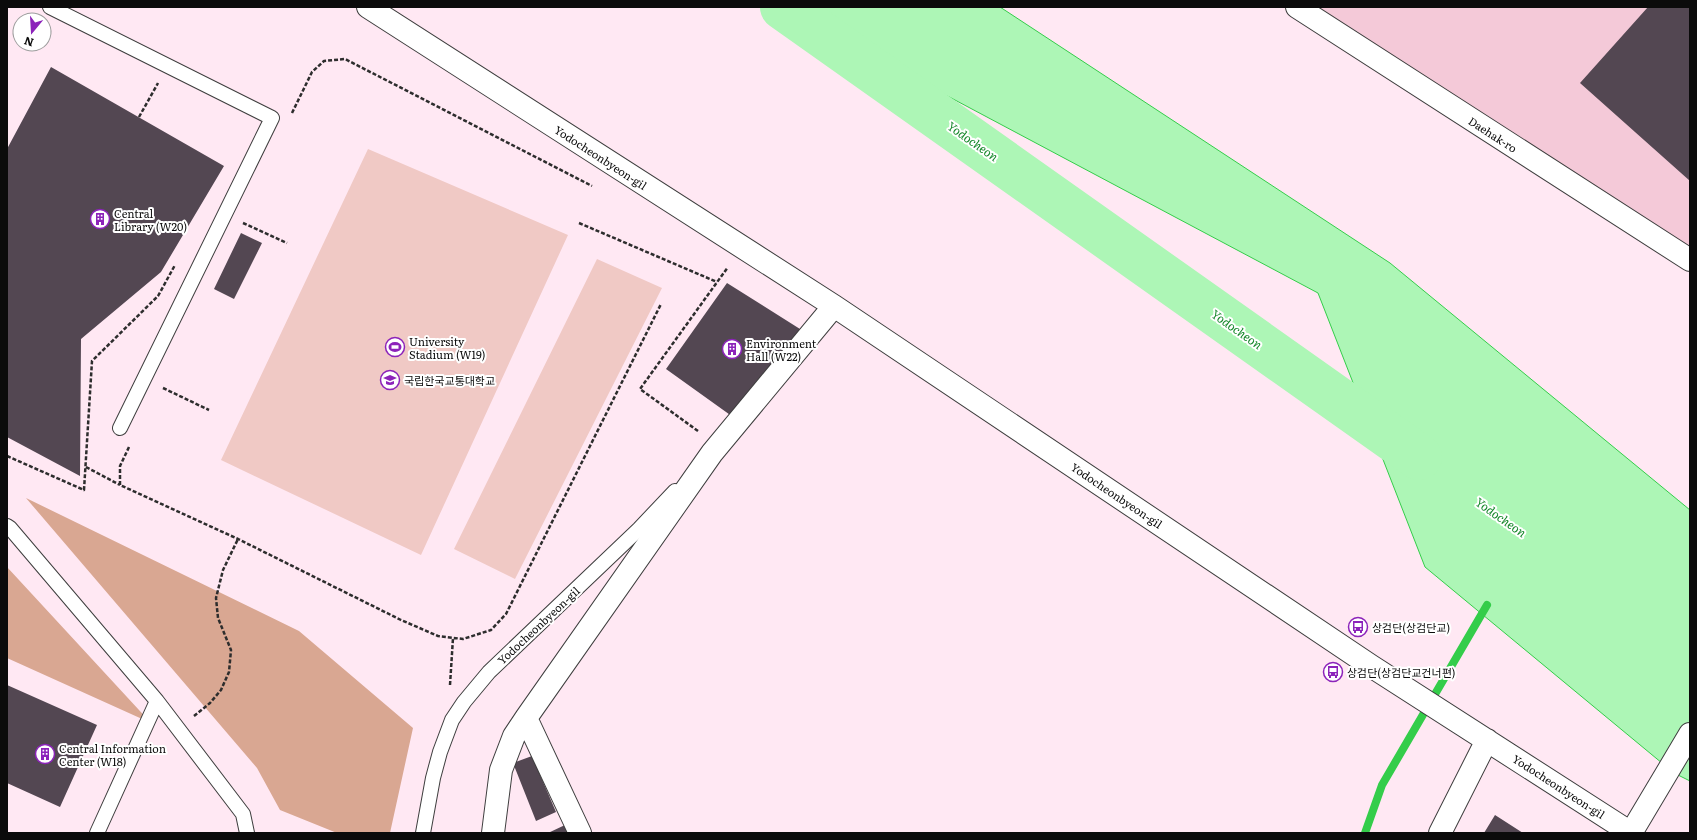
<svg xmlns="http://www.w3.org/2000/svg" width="1697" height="840" font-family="Literata,'Noto Sans KR',serif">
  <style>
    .farmland { fill: #f4c9d8 }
    .forest { fill: #d9a792 }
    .pitch { fill: #f0c9c5 }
    .water { fill: #adf6b6; stroke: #34cd4a }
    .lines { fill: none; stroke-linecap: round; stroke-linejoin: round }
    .stream { stroke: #34cd4a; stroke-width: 8 }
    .river { stroke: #adf6b6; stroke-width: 46 }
    .building { fill: #534752 }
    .service-casing { stroke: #3e3e3e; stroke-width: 16 }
    .minor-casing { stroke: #3e3e3e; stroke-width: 24 }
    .path { stroke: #2d2d2d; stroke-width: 2.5; stroke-dasharray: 4 2; stroke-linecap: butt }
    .service { stroke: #fff; stroke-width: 14 }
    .minor { stroke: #fff; stroke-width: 22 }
    .labels { text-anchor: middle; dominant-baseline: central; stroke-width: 4; stroke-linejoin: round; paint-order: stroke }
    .street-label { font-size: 11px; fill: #0b0b0b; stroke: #fff }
    .poi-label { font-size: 11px; fill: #0b0b0b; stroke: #fff; text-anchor: start }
    .water-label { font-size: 12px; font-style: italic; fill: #148729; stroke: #fff }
  </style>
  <rect width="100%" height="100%" fill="#ffe8f3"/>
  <path class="farmland" d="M1297,7H1690V260Z"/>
  <path class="forest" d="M26,498L299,631L413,728L390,833H337L280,810L257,768Z
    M7,567L151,723L7,658Z"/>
  <path class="pitch" d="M368,149L568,235L421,555L221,460Z
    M597,259L662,288L515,579L454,549Z"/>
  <path class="water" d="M780,7H1000L1390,263L1690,510V781L1674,773L1425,567L1318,293Z"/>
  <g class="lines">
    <path class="stream" d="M1365,833L1382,785L1487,605"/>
    <path class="river" d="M783,7L1419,457"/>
  </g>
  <path class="building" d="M1648,7H1690V181L1580,83Z
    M51,67L224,166L161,272L81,339L80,476L7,437V149Z
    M241,233L262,243L234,299L214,289Z
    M727,283L800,329L733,417L666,369Z
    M7,685L97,725L60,807L7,783Z
    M532,756L556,812L536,821L513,763Z
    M1495,815L1523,833H1484Z
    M565,825L568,833H548Z"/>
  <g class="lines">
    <g class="service-casing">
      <path id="service" d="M50,7L272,118L120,428
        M7,526L10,528L157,701L243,814L247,833
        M97,833L157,701
        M423,833L433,778L440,752L452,720L464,702L489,672L639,529L675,491"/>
    </g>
    <g class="minor-casing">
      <path id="minor" d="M368,7L834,306L1371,666L1631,833
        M1297,7L1690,260
        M493,833L501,770L514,736L526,718
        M580,833L526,718L712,453L834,306
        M1440,833L1487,740
        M1631,833L1690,734"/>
    </g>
    <path class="path" d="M292,113L312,72L324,61L345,59L592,186
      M139,117L158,83
      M243,223L287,243
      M579,223L717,282
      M163,388L209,410
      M698,431L640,389L728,267
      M129,447L120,466V485L238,539L401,620L438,636L463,639L491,630L506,614L661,304
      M7,456L84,490L92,361L158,296L175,265
      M86,467L120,485
      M450,685L453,638
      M194,716L210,703L221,690L229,672L231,650L218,618L216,598L223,570L238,539"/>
    <use href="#service" class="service"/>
    <use href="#minor" class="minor"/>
  </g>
  <defs>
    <g id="building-ring" transform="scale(1)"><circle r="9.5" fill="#fff" stroke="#8c23ba" stroke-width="1.5"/><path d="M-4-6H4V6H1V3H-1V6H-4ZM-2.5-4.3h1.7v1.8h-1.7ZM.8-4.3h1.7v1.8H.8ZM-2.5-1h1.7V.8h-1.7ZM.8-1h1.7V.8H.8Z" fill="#8c23ba"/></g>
    <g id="stadium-ring" transform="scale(1)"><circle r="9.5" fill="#fff" stroke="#8c23ba" stroke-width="1.5"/><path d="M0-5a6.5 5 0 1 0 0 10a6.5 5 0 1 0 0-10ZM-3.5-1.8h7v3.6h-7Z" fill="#8c23ba"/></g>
    <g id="university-ring" transform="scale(1)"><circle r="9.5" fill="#fff" stroke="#8c23ba" stroke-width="1.5"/><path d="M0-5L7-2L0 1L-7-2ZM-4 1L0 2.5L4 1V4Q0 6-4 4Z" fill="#8c23ba"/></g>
    <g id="bus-ring" transform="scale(1)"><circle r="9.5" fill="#fff" stroke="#8c23ba" stroke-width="1.5"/><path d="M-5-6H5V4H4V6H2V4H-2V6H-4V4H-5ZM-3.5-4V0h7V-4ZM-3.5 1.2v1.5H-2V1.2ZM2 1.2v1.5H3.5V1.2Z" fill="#8c23ba"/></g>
  </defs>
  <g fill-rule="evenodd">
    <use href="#building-ring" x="100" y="219"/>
    <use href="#stadium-ring" x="395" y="347"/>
    <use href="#building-ring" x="732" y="349"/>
    <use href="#university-ring" x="390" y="380"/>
    <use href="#bus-ring" x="1358" y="627"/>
    <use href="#bus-ring" x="1333" y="672"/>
    <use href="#building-ring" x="45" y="754"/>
  </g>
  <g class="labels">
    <g class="street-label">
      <text transform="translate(1493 134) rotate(33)">Daehak-ro</text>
      <text transform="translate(601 157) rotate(33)">Yodocheonbyeon-gil</text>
      <text transform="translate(1117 495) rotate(34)">Yodocheonbyeon-gil</text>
      <text transform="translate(538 625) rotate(-43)">Yodocheonbyeon-gil</text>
      <text transform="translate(1559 786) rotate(33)">Yodocheonbyeon-gil</text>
    </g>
    <g class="poi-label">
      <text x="114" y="213">Central<tspan x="114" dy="13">Library (W20)</tspan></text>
      <text x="409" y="341">University<tspan x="409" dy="13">Stadium (W19)</tspan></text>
      <text x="746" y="343">Environment<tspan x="746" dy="13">Hall (W22)</tspan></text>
      <text x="404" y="380">국립한국교통대학교</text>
      <text x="1372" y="627">상검단(상검단교)</text>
      <text x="1347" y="672">상검단(상검단교건너편)</text>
      <text x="59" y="748">Central Information<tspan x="59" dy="13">Center (W18)</tspan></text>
    </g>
    <g class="water-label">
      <text transform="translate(973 141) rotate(35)">Yodocheon</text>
      <text transform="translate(1237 329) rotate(35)">Yodocheon</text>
      <text transform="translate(1501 517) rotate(35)">Yodocheon</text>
    </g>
  </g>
  <rect width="1697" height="840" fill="none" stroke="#0b0b0b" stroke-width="16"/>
  <g transform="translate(32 32) rotate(198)"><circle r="19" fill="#ffffff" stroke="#9d9d9d"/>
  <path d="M0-3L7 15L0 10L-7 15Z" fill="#8c23ba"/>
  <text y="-6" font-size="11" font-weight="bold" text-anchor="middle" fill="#0b0b0b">N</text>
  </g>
</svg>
